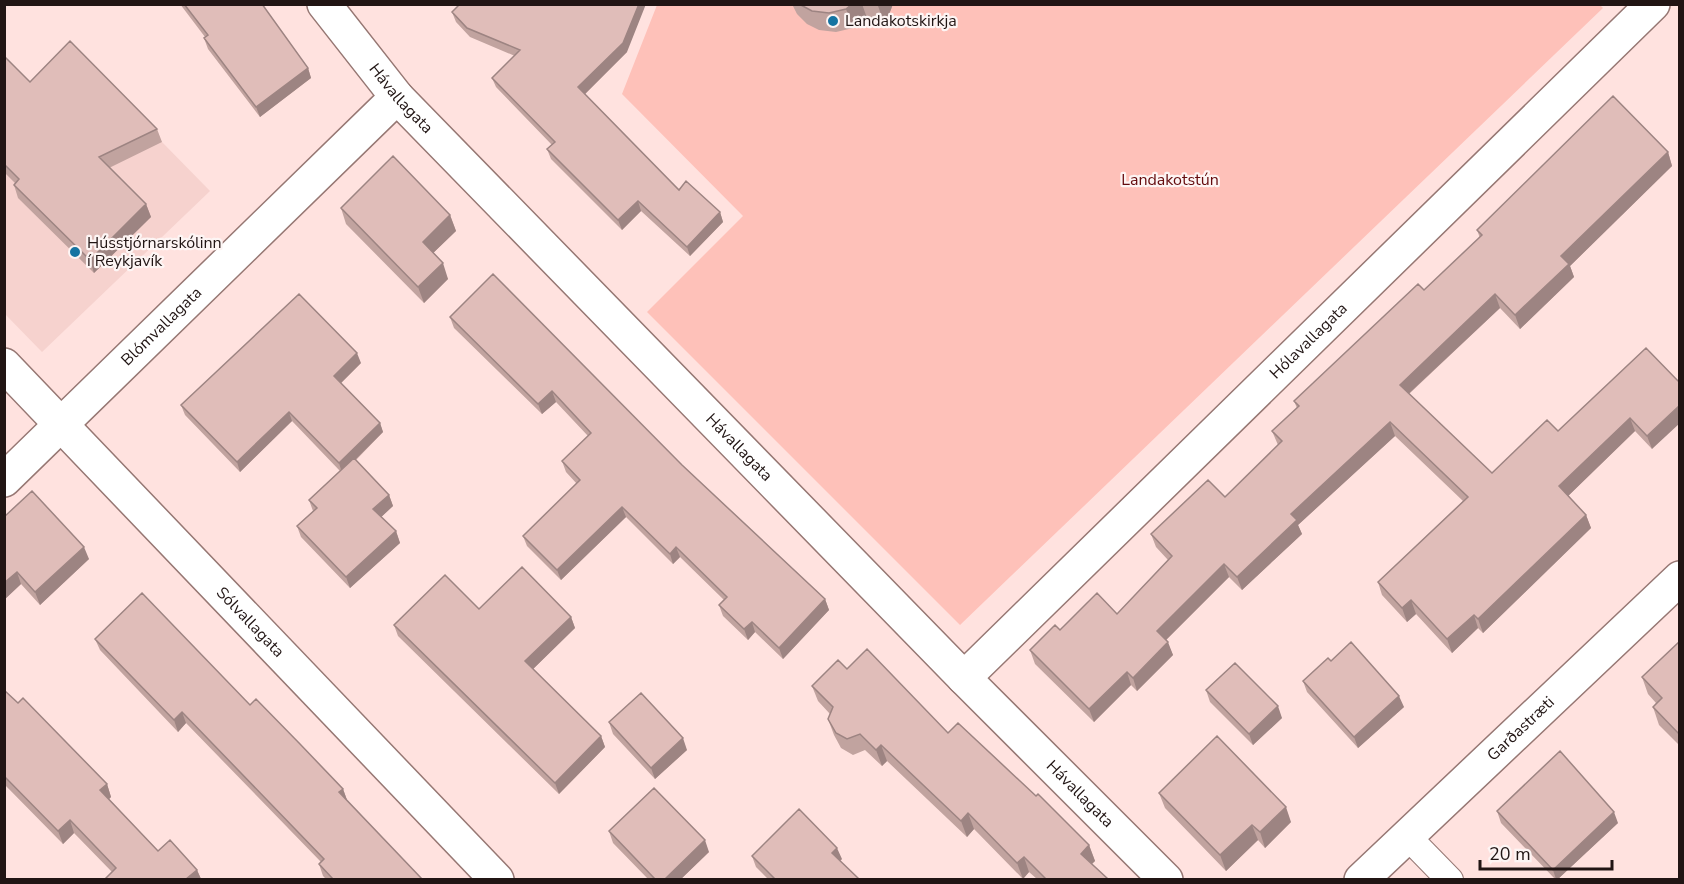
<svg xmlns="http://www.w3.org/2000/svg" width="1684" height="884" font-family="'Nunito Sans',sans-serif">
  <style>
    .built { fill: #f6d2ce }
    .green { fill: #fec1b9 }
    .lines { fill: none; stroke-linecap: round; stroke-linejoin: round }
    .lane-casing { stroke: #967773; stroke-width: 28 }
    .street-casing { stroke: #967773; stroke-width: 36 }
    .lane { stroke: #fff; stroke-width: 26 }
    .street { stroke: #fff; stroke-width: 33 }
    .wall { fill: #c1a39f }
    .shaded-wall { fill: #9d8482 }
    .building { fill: #e0bdb9; stroke: #9d8482; stroke-width: 1.5 }
    .poi-dot { fill: #1674a2; stroke: #fdf5f4; stroke-width: 2 }
    .labels { text-anchor: middle; dominant-baseline: central; stroke-width: 4.5; stroke-linejoin: round; paint-order: stroke }
    .poi-label { font-size: 16px; fill: #211514; stroke: #fdf5f4; text-anchor: start }
    .street-label { font-size: 16px; fill: #211514; stroke: #fdf5f4 }
    .park-label { font-size: 16px; fill: #640b0d; stroke: #fdf5f4 }
  </style>
  <rect width="100%" height="100%" fill="#ffe2df"/>
  <path class="built" d="M53,126L159,139L210,191L42,352L5,314V173Z"/>
  <path class="green" d="M1599,4L1603,8L960,625L647,312L743,216L622,94L657,5Z"/>
  <g class="lines">
    <g class="lane-casing">
      <path id="lane" d="M1407,836L1450,880"/>
    </g>
    <g class="street-casing">
      <g id="street">
        <path id="s1" d="M324,4L397,97L964,678L1166,880"/>
        <path id="s2" d="M4,365L497,880"/>
        <path id="s3" d="M4,480L397,97"/>
        <path id="s4" d="M964,678L1653,4"/>
        <path id="s5" d="M1361,880L1680,578"/>
      </g>
    </g>
    <use href="#lane" class="lane"/>
    <use href="#street" class="street"/>
  </g>
  <path class="wall" d="M180,4H262L308,68L311,78L260,117L208,49L204,38L205,37Z
    M792,4H893L885,25L867,18L853,28L836,32L819,30L807,24L797,14Z
    M452,12L627,52L585,94L679,190L720,212L723,222L690,256L641,211L622,230L551,159L547,149L552,145L496,87L492,78L515,56L470,37L456,22Z
    M4,56L30,82L157,129L162,142L109,168L146,204L151,217L94,273L18,198L14,185L15,183L4,172Z
    M1668,152L1672,166L1570,266L1574,277L1520,329L1500,308L1409,394L1492,473L1558,431L1646,348L1652,449L1635,431L1568,496L1586,515L1591,528L1483,633L1478,628L1452,653L1416,614L1407,622L1382,595L1378,582L1463,501L1395,436L1298,525L1302,534L1242,590L1229,577L1166,640L1173,655L1137,691L1131,685L1094,722L1035,664L1030,650L1060,630L1117,614L1168,560L1156,547L1151,534L1225,497L1278,445L1272,431L1297,408L1294,401L1424,290L1480,238L1477,230Z
    M341,208L450,215L456,231L433,253L448,279L424,303L346,224Z
    M450,317L682,465L825,599L829,610L783,659L755,632L748,640L723,616L719,605L724,600L680,557L673,564L626,517L561,580L527,546L523,536L577,484L566,472L562,461L588,436L556,402L542,414L454,328Z
    M361,363L341,383L380,423L383,432L356,460L389,495L393,506L381,517L396,531L400,543L350,588L301,537L297,526L313,511L309,500L340,471L292,421L240,472L185,415L181,405Z
    M4,517L89,559L40,605L21,584L4,600Z
    M479,609L571,617L575,628L533,669L601,736L605,747L559,794L398,636L394,625Z
    M95,639L250,705L343,789L347,800L422,879H326L323,876L319,864L321,862L186,723L178,732L100,650Z
    M1680,641V746L1659,725L1653,707L1656,703L1648,694L1642,677Z
    M1331,661L1404,707L1358,748L1307,692L1303,681Z
    M847,669L948,733L1036,796L1089,845L1095,861L1092,864L1108,879H1037L1029,872L1023,879L974,829L967,837L887,761L882,766L865,750L853,755L841,748L834,735L828,719L830,714L818,701L812,686Z
    M4,690L18,703L107,784L111,797L109,799L158,851L197,870L201,879H105L112,872L74,833L63,844L4,784Z
    M1206,690L1282,718L1253,745L1210,702Z
    M609,722L687,750L655,779L613,734Z
    M1159,793L1291,822L1265,848L1258,840L1226,871L1165,808Z
    M1497,811L1618,823L1558,879H1555L1501,823Z
    M609,831L709,852L681,879H648L613,843Z
    M752,856L842,859L840,861L859,879H768L756,867Z"/>
  <path class="shaded-wall" d="M639,4H646L627,52L582,97L578,87Z
    M852,4H862L867,18L853,28L846,9Z
    M879,4H893L885,25L878,6Z
    M308,68L311,78L260,117L256,107Z
    M1668,152L1672,166L1570,266L1574,277L1520,329L1515,315L1561,256Z
    M638,201L641,211L622,230L618,220Z
    M146,204L151,217L94,273L90,260Z
    M720,212L723,222L690,256L687,247Z
    M450,215L456,231L428,258L423,242Z
    M443,263L448,279L424,303L418,287Z
    M1495,294L1500,308L1404,398L1400,385Z
    M357,353L361,363L338,386L334,376Z
    M552,391L556,402L542,414L538,404Z
    M1680,405V423L1652,449L1647,436Z
    M289,412L292,421L240,472L237,462Z
    M1630,418L1635,431L1564,500L1559,486Z
    M1390,422L1395,436L1298,525L1302,534L1242,590L1237,577L1291,514Z
    M380,423L383,432L342,473L339,463Z
    M389,495L393,506L377,521L373,509Z
    M622,507L626,517L561,580L557,570Z
    M1586,515L1591,528L1483,633L1478,619Z
    M396,531L400,543L350,588L346,577Z
    M84,547L89,559L40,605L35,592Z
    M676,547L680,557L673,564L670,554Z
    M1224,564L1229,577L1162,644L1157,631Z
    M17,572L21,584L4,600V583Z
    M825,599L829,610L783,659L779,648Z
    M1411,600L1416,614L1407,622L1402,608Z
    M1474,615L1478,628L1452,653L1447,639Z
    M571,617L575,628L529,673L525,661Z
    M752,622L755,632L748,640L744,629Z
    M1168,642L1173,655L1137,691L1133,678Z
    M1127,672L1131,685L1094,722L1089,709Z
    M1399,696L1404,707L1358,748L1354,737Z
    M1278,706L1282,718L1253,745L1249,734Z
    M182,712L186,723L178,732L174,720Z
    M601,736L605,747L559,794L555,783Z
    M683,738L687,750L655,779L651,768Z
    M881,745L887,761L882,766L876,750Z
    M107,784L111,797L105,803L100,790Z
    M343,789L347,800L339,792Z
    M1286,807L1291,822L1265,848L1260,832Z
    M1614,812L1618,823L1558,879H1556L1553,870Z
    M968,813L974,829L967,837L961,821Z
    M70,820L74,833L63,844L58,831Z
    M1252,825L1258,840L1226,871L1220,855Z
    M705,840L709,852L681,879H665Z
    M1089,845L1095,861L1086,869L1081,854Z
    M837,848L842,859L836,864L832,853Z
    M1024,857L1029,872L1023,879L1017,863Z
    M197,870L201,879H186Z"/>
  <path class="building" d="M184,4H262L308,68L256,107L204,38L208,35Z
    M460,4H639L623,43L578,87L679,190L686,181L720,212L687,247L638,201L618,220L547,149L555,142L492,78L520,50L467,28L452,12Z
    M799,4H852L846,9L829,13L812,11Z
    M70,41L157,129L99,157L146,204L90,260L14,185L19,179L4,164V56L30,82Z
    M1613,96L1668,152L1561,256L1569,264L1515,315L1495,294L1400,385L1492,473L1547,420L1558,431L1646,348L1680,383V405L1647,436L1630,418L1559,486L1586,515L1478,619L1474,615L1447,639L1411,600L1402,608L1378,582L1468,497L1390,422L1291,514L1297,520L1237,577L1224,564L1157,631L1168,642L1133,678L1127,672L1089,709L1030,650L1055,625L1060,630L1097,593L1117,614L1172,556L1151,534L1208,480L1225,497L1282,441L1272,431L1299,406L1294,401L1418,284L1424,290L1482,235L1477,230Z
    M393,156L450,215L423,242L443,263L418,287L341,208Z
    M493,274L682,465L825,599L779,648L752,622L744,629L719,605L727,597L676,547L670,554L622,507L557,570L523,536L580,480L562,461L591,433L552,391L538,404L450,317Z
    M299,294L357,353L334,376L380,423L339,463L289,412L237,462L181,405Z
    M354,458L389,495L373,509L396,531L346,577L297,526L317,508L309,500Z
    M32,491L84,547L35,592L17,572L4,583V517Z
    M522,567L571,617L525,661L601,736L555,783L394,625L445,575L479,609Z
    M142,593L250,705L256,699L300,744L343,789L339,792L422,879H333L319,864L324,859L182,712L174,720L95,639Z
    M1680,641V735L1653,707L1662,698L1642,677Z
    M1351,642L1399,696L1354,737L1303,681L1328,658L1331,661Z
    M867,649L948,733L958,723L1036,796L1038,794L1089,845L1081,854L1108,879H1046L1024,857L1017,863L968,813L961,821L881,745L876,750L860,734L847,739L836,733L828,719L833,707L812,686L838,660L847,669Z
    M1235,663L1278,706L1249,734L1206,690Z
    M4,690L18,703L23,698L107,784L100,790L158,851L170,840L197,870L186,879H105L116,868L70,820L58,831L4,776Z
    M641,693L683,738L651,768L609,722Z
    M1217,736L1286,807L1260,832L1252,825L1220,855L1159,793Z
    M1560,751L1614,812L1553,870L1497,811Z
    M654,788L705,840L665,879H655L609,831Z
    M799,809L837,848L832,853L859,879H775L752,856Z"/>
  <g class="poi-dot">
    <circle cx="833" cy="21" r="6"/>
    <circle cx="75" cy="252" r="6"/>
  </g>
  <g class="labels">
    <g class="poi-label">
      <text x="845" y="21">Landakotskirkja</text>
      <text x="87" y="243">Hússtjórnarskólinn<tspan x="87" dy="18">í Reykjavík</tspan></text>
    </g>
    <g class="street-label">
      <text stroke="none"><textPath href="#s1" startOffset="122">Hávallagata</textPath></text>
      <text stroke="none"><textPath href="#s3" startOffset="220">Blómvallagata</textPath></text>
      <text stroke="none"><textPath href="#s4" startOffset="482">Hólavallagata</textPath></text>
      <text stroke="none"><textPath href="#s1" startOffset="608">Hávallagata</textPath></text>
      <text stroke="none"><textPath href="#s2" startOffset="356">Sólvallagata</textPath></text>
      <text stroke="none"><textPath href="#s5" startOffset="220">Garðastræti</textPath></text>
      <text stroke="none"><textPath href="#s1" startOffset="1094">Hávallagata</textPath></text>
    </g>
    <g class="park-label">
      <text x="1170" y="180">Landakotstún</text>
    </g>
  </g>
  <rect width="1684" height="884" fill="none" stroke="#211514" stroke-width="12"/>
  <path d="M1480 860v9h132v-9" fill="none" stroke="#211514" stroke-width="3"/>
  <text x="1489" y="860" font-size="18" fill="#211514" stroke="#fdf5f4" stroke-width="4.5" paint-order="stroke">20 m</text>
</svg>
